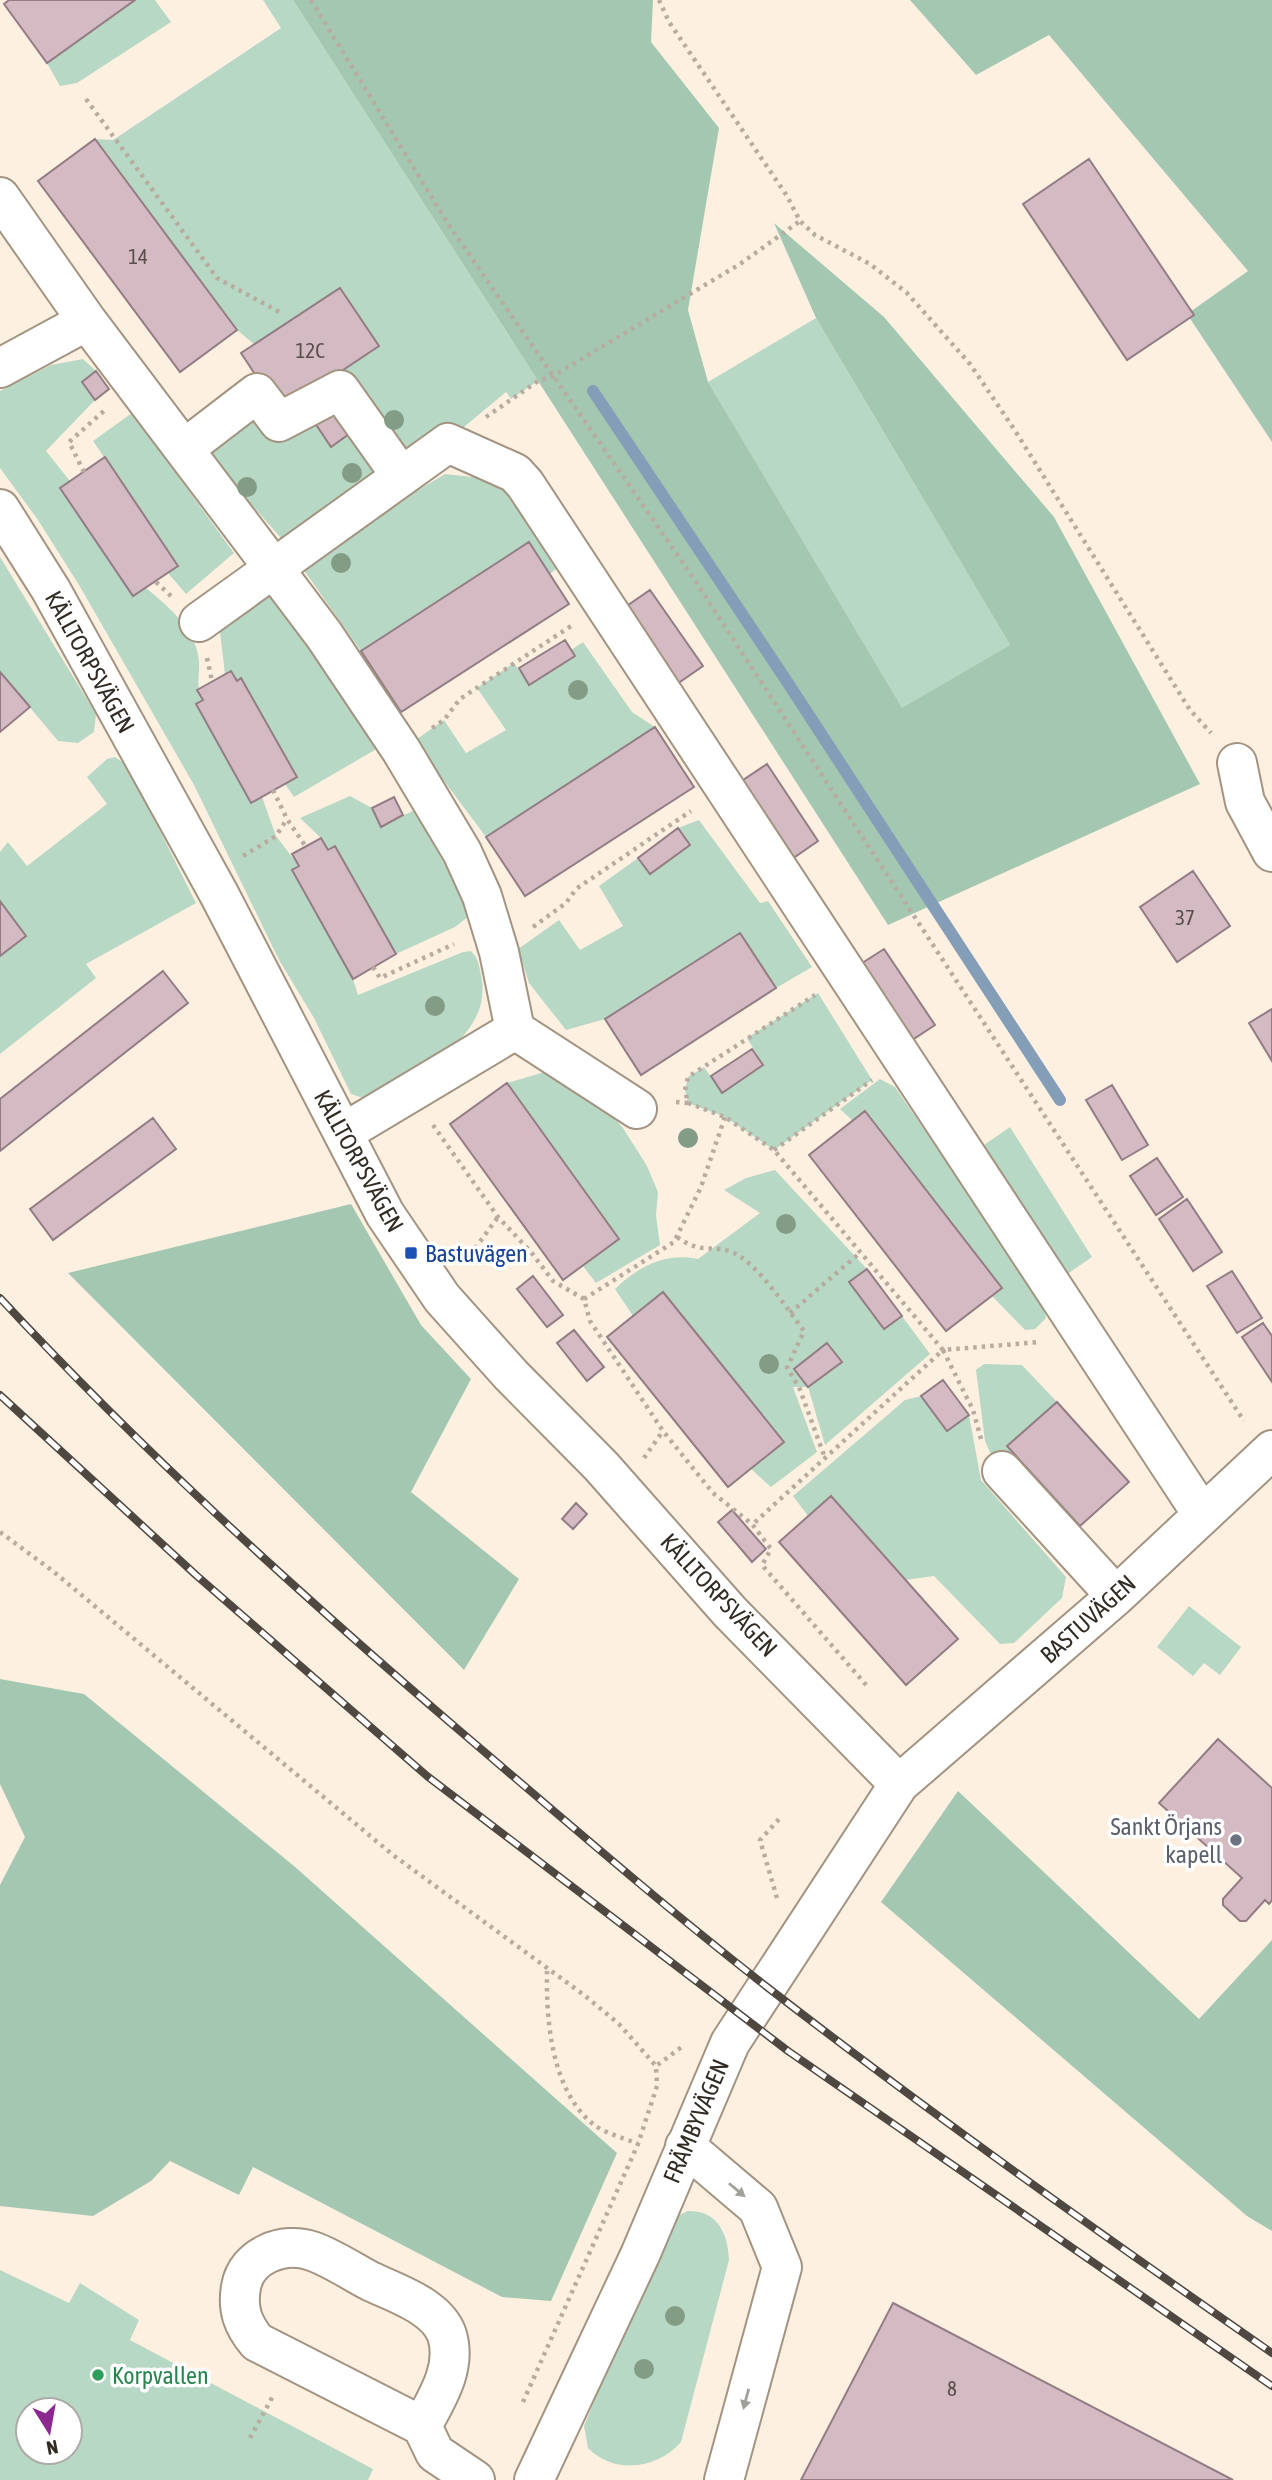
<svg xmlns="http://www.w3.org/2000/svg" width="1272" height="2480" font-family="'Asap Condensed',sans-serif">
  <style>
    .green { fill: #b7d8c4; fill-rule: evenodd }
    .forest { fill: #a4c7b2 }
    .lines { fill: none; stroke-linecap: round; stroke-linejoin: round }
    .stream { stroke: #849eb7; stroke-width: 12 }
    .building { fill: #d4bac3; stroke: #937c84; stroke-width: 2 }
    .minor-casing { stroke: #a39482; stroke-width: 42 }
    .path { stroke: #b8aca0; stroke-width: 4.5; stroke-dasharray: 3.5 5; stroke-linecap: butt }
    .minor { stroke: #fff; stroke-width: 38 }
    .rail-casing { stroke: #4f4840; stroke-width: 8 }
    .rail { stroke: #fff; stroke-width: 5; stroke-dasharray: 16; stroke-linecap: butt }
    .tree { fill: #829c86 }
    .oneway { fill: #a2a09c }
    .transit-dot { fill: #1a4fb4; stroke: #fff; stroke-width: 2.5 }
    .worship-dot { fill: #6b7280; stroke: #fff; stroke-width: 2.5 }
    .leisure-dot { fill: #2e9e5b; stroke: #fff; stroke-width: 2.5 }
    .labels { text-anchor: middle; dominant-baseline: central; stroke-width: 7; stroke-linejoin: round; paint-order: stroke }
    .number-label { font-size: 21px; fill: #5a4f4c }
    .street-label { font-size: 24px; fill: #312b24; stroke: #fff }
    .transit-label { font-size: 24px; fill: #164399; stroke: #fff; text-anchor: start }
    .worship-label { font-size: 24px; fill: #5b616d; stroke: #fff; text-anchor: end }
    .leisure-label { font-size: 24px; fill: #27864d; stroke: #fff; text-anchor: start }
  </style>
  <rect width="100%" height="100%" fill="#fef0e1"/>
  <path class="green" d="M135,0H155L171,22L77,83L60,86L47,63Z
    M263,0H293L538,381L511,399L506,392L428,457L392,446L340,372V288L255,345L237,330L95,139L113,140L281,28Z
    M816,318L1010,645L902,709L708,382Z
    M83,359L96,371L82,382L95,400L46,451L70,481L60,488L133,596L146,588C169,607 197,630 199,662C200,677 195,686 203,700L196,704L251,802L262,797L276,836L299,866L292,871L353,979L358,995L463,952L471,951C478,958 479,965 481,975C495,1038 415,1072 372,1101L351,1094L314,1018L279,960L194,785L79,585L38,520L0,468V391L51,365Z
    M261,408L311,417L331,446L349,434L379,480L288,546L205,452Z
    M132,413L234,553L186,594L168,573L178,566L93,441Z
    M445,474L481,478L503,487L556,569L550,574L529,542L361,651L298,562Z
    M0,557L96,714L94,732L78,743L58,741L0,672Z
    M267,590L380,747L294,797L285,784L296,777L241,679L237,681L231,671L225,675L219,623Z
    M583,642L632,712L655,727L486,837L414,741L444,720L466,753L506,730L477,688L514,663L529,684L575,657L571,650Z
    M115,757L127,765L196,903L86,964L96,978L0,1054V956L26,936L0,901V852L8,842L27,866L107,804L87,777L107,759Z
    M350,796L372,808L381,826L415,810L468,907V917L455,927L396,954L335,846L328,850L321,838L300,818Z
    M699,820L760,903L768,901L812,967L776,988L739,933L605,1019L566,1030L529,983L518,949L559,920L580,950L623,926L599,886L638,858L651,874L690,846L678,828Z
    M818,993L872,1080L774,1150L725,1117L688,1103L685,1090L688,1077L704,1067L722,1093L763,1065L747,1038Z
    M548,1071L599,1101L623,1128L647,1166L658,1192L656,1215L660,1245L596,1283L583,1266L619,1239L507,1083Z
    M880,1079L895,1087L928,1135L957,1165L1041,1296L1046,1318L1035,1329L1025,1330L992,1296L1002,1288L866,1112L853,1121L840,1109Z
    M1010,1127L1092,1257L1066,1275L984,1145Z
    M775,1170L867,1269L849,1282L884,1328L902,1316L930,1354L825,1445L808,1387H793L817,1452L771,1487L751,1469L784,1442L633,1316L615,1289C637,1267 666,1252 698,1259L760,1213L724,1190L746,1178Z
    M984,1364L1022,1365L1057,1402L1007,1446L1013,1452L1002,1459L992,1457L985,1441L976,1370Z
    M921,1396L947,1430L969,1415L981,1480L1066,1577L1062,1598L1014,1643L1000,1644L934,1576L905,1580L831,1496L808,1516L793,1496L905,1400Z
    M1189,1606L1241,1647L1220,1675L1204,1663L1193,1676L1157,1647Z
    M688,2211C717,2210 728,2233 729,2260L681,2442C658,2469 614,2475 588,2448L584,2426L666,2229L673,2218Z
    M0,2270L69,2303L80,2283L139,2320L130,2340L373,2469L368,2480H0ZM28,2410H70V2452H28Z"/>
  <path class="forest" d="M293,0H653L651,42L719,128L688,310L708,382L902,708L1010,645L816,318L774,223L884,317L1054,517L1200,784L888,925Z
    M910,0H1272V442L1187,314L1248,271L1049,35L976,75Z
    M351,1204L421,1325L471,1379L411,1492L519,1579L464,1670L68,1273Z
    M0,1679L84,1694L294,1866L617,2153L551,2301L502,2297L253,2167L239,2195L170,2161L151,2181L93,2216L0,2206V1885L25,1837L0,1784Z
    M958,1791L1199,2019L1272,1940V2231L1247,2216L881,1902Z"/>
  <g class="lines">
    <path class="stream" d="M593,391L782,674L1060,1100"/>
  </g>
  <path class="building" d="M9,0H135L47,63L4,4Z
    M95,139L237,330L180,372L38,181Z
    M1089,159L1194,315L1127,360L1023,204Z
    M340,288L379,346L280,412L241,353Z
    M96,371L109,389L95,400L82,382Z
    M329,404L349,434L331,447L311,417Z
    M105,457L178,566L133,596L60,488Z
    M529,542L569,604L401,712L361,651Z
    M650,590L703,666L674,686L621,610Z
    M565,640L575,656L529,685L519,668Z
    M231,671L237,681L241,678L297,777L251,803L196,704L203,700L197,690Z
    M0,672L30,707L0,732Z
    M655,727L694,787L525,896L486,837Z
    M767,764L818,841L789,861L737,784Z
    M394,797L403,815L381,827L372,808Z
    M678,828L690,845L650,874L638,858Z
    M321,838L328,850L335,846L396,954L353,979L292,870L299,866L292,854Z
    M1193,871L1230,926L1177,962L1140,907Z
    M0,901L26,936L0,956Z
    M740,933L776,988L641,1075L605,1019Z
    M884,949L935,1025L906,1044L856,967Z
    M163,971L188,1003L0,1151V1099Z
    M1272,1009V1061L1249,1023Z
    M752,1049L763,1065L722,1093L711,1076Z
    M507,1083L619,1239L563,1280L450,1124Z
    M1112,1085L1148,1145L1122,1160L1086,1100Z
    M865,1111L1002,1288L946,1331L809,1155Z
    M153,1118L176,1149L53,1240L30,1209Z
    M1157,1158L1183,1197L1156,1215L1130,1176Z
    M1187,1199L1222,1252L1193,1271L1159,1219Z
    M867,1269L902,1316L884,1329L849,1282Z
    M1232,1271L1262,1318L1237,1333L1207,1286Z
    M533,1276L563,1315L547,1327L517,1289Z
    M663,1292L784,1442L728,1487L607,1337Z
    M1263,1323L1272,1336V1382L1242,1337Z
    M574,1330L604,1367L587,1381L557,1343Z
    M827,1343L842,1362L808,1387L794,1369Z
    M943,1380L969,1415L947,1431L921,1396Z
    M1057,1402L1129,1482L1080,1526L1007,1446Z
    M831,1496L958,1639L906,1685L779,1542Z
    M576,1503L587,1514L573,1529L562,1519Z
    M732,1510L766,1549L752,1562L718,1522Z
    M1218,1739L1272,1788V1900L1269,1904L1265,1900L1246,1921H1240L1223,1905V1899L1242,1878L1159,1803Z
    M893,2303L1233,2480H801Z"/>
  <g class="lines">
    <g class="minor-casing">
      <path id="minor" d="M0,197L87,321L324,635L401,750L462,852L482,896L499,952L515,1030L343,1133
        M0,368L87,321
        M184,449L257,393L279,422L340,390L401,476
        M0,509L51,590L219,894L385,1214L442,1298L511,1375L601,1466L730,1612L899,1784
        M199,622L448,443L515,473L525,484L1202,1514
        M1237,763L1245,802L1272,852
        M515,1030L637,1109
        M1002,1471L1116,1596
        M685,2146L758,2208L782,2267L724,2480
        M422,2426C437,2398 457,2368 447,2335C437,2306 395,2293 370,2281C351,2271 332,2258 312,2251C283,2241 246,2256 241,2287C237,2310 243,2325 257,2342L422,2426L435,2453L475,2480
        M534,2480L640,2255L730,2043L899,1784L1116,1596L1272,1450"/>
    </g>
    <path class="path" d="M311,0L450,227L688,570L1244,1421
      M659,0L669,22L787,196L800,221L815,235L870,264L907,293L970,364L1014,429L1190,710L1211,733
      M86,99L217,278L283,314
      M486,417L538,381L553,376L740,264L800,221
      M84,472L69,442L105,410
      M156,582L171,596
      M207,658L212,681
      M432,728L444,720L460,699L571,626
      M273,790L287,819L306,847
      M243,856L276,836L287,819
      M533,927L566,903L576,889L691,811
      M373,967L380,978L454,944
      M676,1102L688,1103L685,1090L688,1077L815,995
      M688,1103L725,1117L774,1150L943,1350L753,1524
      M433,1125L498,1217L531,1252L553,1281L584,1299L590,1321L663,1431L713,1493L752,1524L771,1549L762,1565L867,1686
      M774,1150L872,1080
      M677,1237C703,1256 713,1243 734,1253C757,1263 788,1310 804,1331L787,1368L799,1387L825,1458
      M465,1262L498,1217
      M584,1299L674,1242L701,1187L725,1117
      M790,1313L861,1252
      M981,1439L973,1410L943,1350L1040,1342
      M644,1458L663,1431
      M0,1532L54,1572L393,1855L584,1995L619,2024L656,2066
      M777,1898L760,1840L781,1817
      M547,1971C546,2019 551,2090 593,2124C604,2133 624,2138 638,2144
      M523,2402L638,2144L657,2086L656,2066L683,2046
      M250,2438L273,2396"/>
    <use href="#minor" class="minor"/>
    <g class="rail-casing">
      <path id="rail" d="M0,1298C143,1452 300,1594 460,1731C561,1817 662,1905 767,1987C931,2114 1101,2234 1272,2353
        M0,1395L197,1576L427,1776L788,2051L1272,2386"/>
    </g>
    <use href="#rail" class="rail"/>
  </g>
  <g class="tree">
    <circle cx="394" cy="420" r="10"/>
    <circle cx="352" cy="473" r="10"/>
    <circle cx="247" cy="487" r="10"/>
    <circle cx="341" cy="563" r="10"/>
    <circle cx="578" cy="690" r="10"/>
    <circle cx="435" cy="1006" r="10"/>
    <circle cx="688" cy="1138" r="10"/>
    <circle cx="786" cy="1224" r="10"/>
    <circle cx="769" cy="1364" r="10"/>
    <circle cx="675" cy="2316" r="10"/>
    <circle cx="644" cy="2369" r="10"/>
  </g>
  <defs><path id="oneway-solid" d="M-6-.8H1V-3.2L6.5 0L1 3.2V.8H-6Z" transform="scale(1.75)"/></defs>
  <g class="oneway">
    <use href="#oneway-solid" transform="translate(737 2190) rotate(40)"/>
    <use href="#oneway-solid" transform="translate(746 2399) rotate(105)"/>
  </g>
  <rect class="transit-dot" x="404" y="1246" width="14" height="14" rx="3.5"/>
  <circle class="worship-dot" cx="1236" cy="1840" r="7"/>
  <circle class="leisure-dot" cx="98" cy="2375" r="7"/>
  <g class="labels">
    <g class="number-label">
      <text x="138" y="256">14</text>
      <text x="310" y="350">12C</text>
      <text x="1185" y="917">37</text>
      <text x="952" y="2388">8</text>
    </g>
    <g class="street-label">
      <text transform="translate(90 662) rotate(61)">KÄLLTORPSVÄGEN</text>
      <text transform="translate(359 1161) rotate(61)">KÄLLTORPSVÄGEN</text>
      <text transform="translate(719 1595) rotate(47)">KÄLLTORPSVÄGEN</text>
      <text transform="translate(1088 1619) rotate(-42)">BASTUVÄGEN</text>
      <text transform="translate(696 2121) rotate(-67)">FRÄMBYVÄGEN</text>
    </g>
    <g class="transit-label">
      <text x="425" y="1253">Bastuvägen</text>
    </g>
    <g class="worship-label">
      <text x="1222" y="1826">Sankt Örjans<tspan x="1222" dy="28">kapell</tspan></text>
    </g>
    <g class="leisure-label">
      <text x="112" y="2375">Korpvallen</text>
    </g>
  </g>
  <g transform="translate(49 2431) rotate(169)"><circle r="33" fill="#ffffff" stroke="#adaaa7" stroke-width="2"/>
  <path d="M0-5L12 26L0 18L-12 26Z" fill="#8c288f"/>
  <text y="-10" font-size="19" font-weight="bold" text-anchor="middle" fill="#312b24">N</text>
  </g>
</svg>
